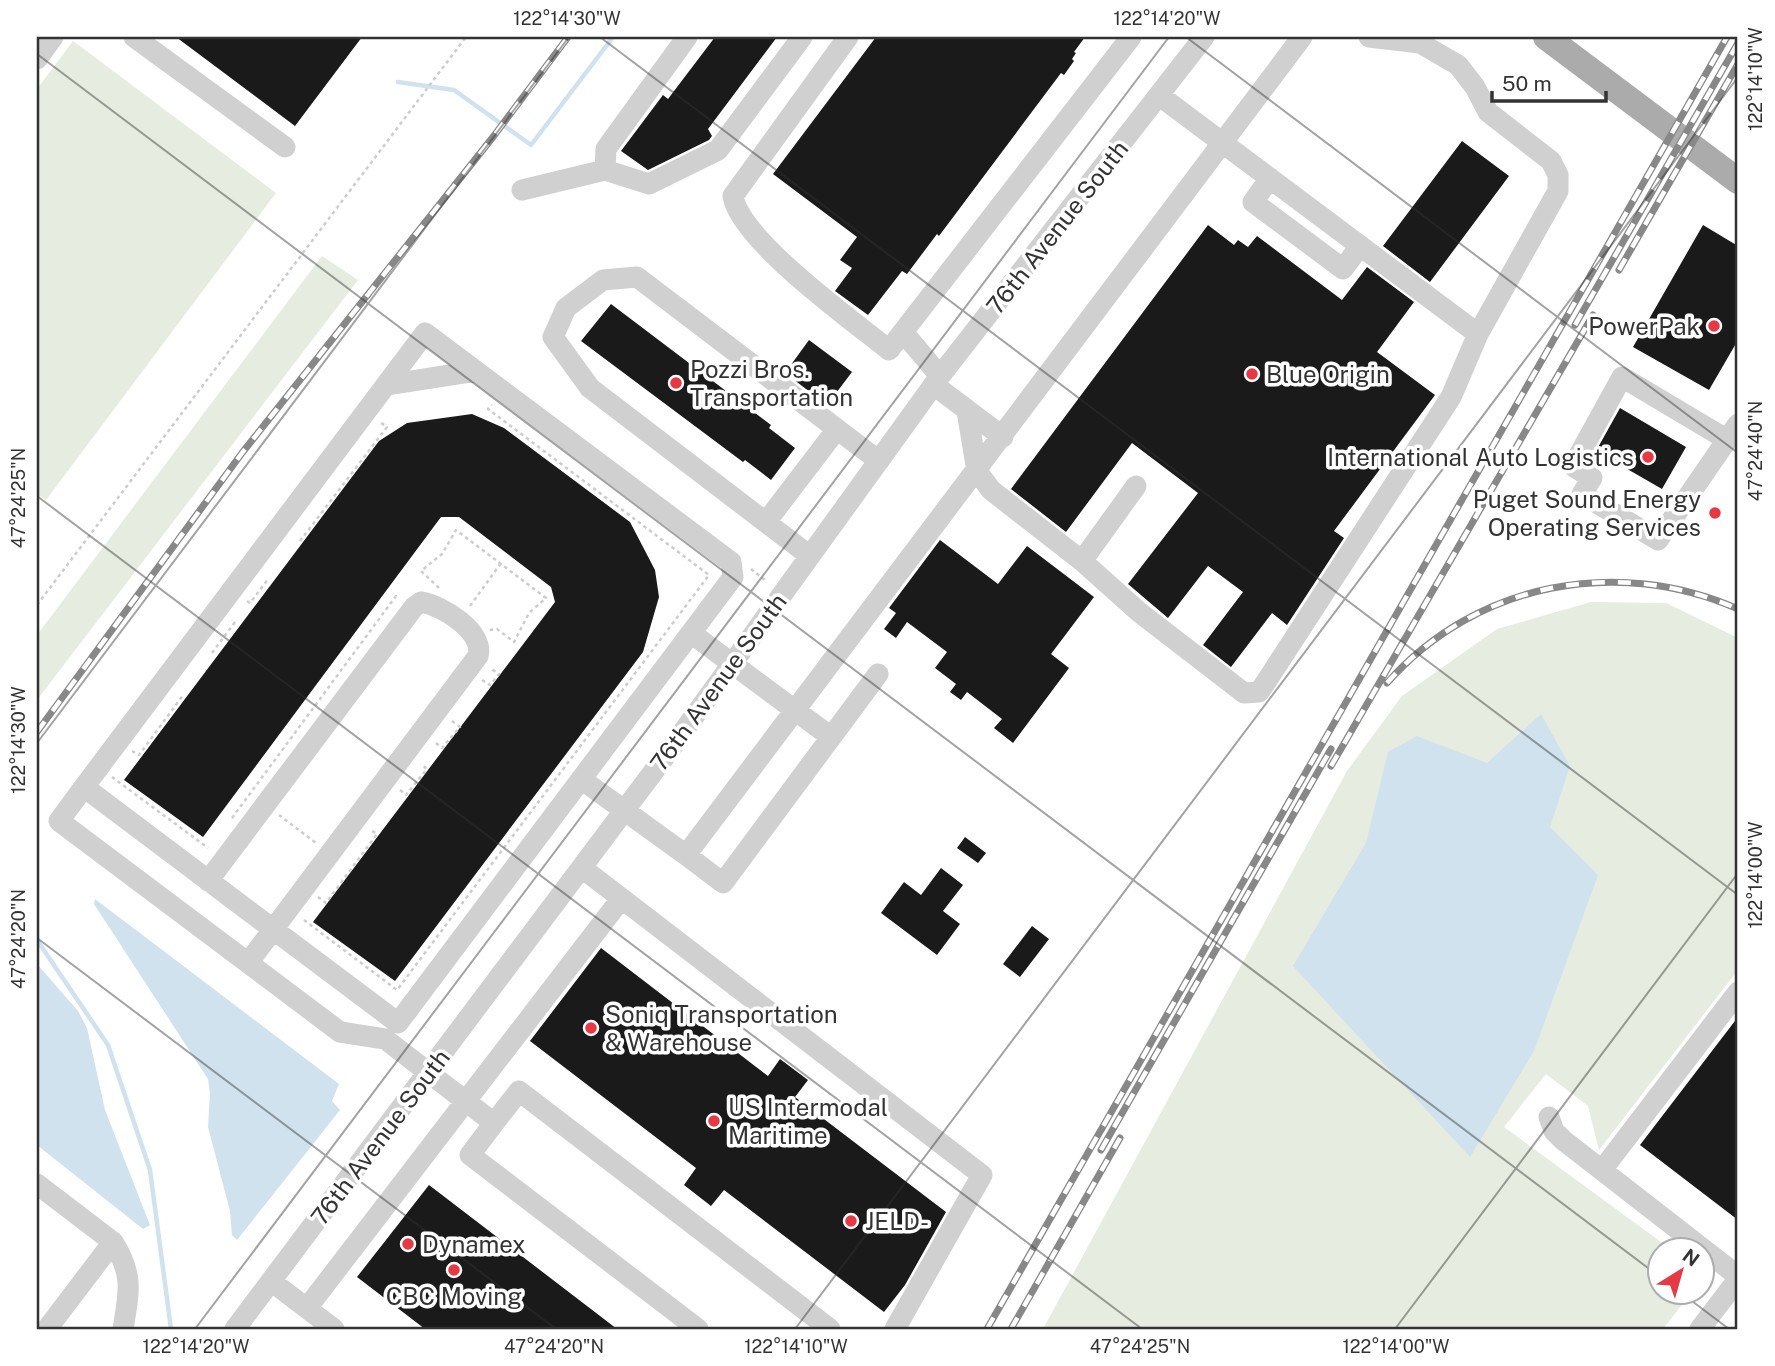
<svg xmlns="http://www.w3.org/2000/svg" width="1775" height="1366" font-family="'Public Sans',sans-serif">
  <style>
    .green { fill: #e6ecdf }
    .water { fill: #cfe2ee }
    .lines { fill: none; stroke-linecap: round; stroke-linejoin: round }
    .stream { stroke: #cfe2ee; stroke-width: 4.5 }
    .building { fill: #1a1a1a }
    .path { stroke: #cdcdcd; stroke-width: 2.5; stroke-dasharray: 3.5 3.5; stroke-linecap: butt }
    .minor { stroke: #d0d0d0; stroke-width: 21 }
    .major { stroke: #ababab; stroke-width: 26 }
    .rail-casing { stroke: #888; stroke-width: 7 }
    .rail { stroke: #fff; stroke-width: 4.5; stroke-dasharray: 13; stroke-linecap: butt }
    .ticks { fill: none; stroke: #333; stroke-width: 2; stroke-opacity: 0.45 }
    .poi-dot { fill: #e63946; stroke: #fff; stroke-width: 2.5 }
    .labels { text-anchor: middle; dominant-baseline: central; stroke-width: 7; stroke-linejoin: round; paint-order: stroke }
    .street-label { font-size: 24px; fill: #333; stroke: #fff }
    .poi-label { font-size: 24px; fill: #333; stroke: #fff; text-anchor: start }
    .neatline { fill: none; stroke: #333; stroke-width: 2.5 }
    .ticks-label { font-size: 18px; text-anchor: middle; fill: #333 }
  </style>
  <rect width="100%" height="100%" fill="#fff"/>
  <path class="green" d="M73,41L276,193L46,500L37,494V89Z
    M322,256L358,280L37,700V635Z
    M1591,602L1666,603L1738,638V970L1599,1150L1588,1106L1546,1074L1504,1127L1672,1250H1660V1292L1691,1293L1663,1329H1043L1347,771L1402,696L1497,629Z"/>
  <path class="water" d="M1541,714L1570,766L1550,827L1598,875L1534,1051L1470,1157L1293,966L1366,843L1388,752L1417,736L1487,763Z
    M95,899L339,1084L332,1101L340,1110L237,1240L232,1235L230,1211L208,1127L210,1093L208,1079L94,904Z
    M37,964L78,1011L87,1028L105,1110L150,1225L143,1229L37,1145Z"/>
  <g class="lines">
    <path class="stream" d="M398,82L454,90L531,145L613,37
      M37,940L108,1045L150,1170L171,1329"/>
  </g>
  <path class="building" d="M176,37H362L295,126Z
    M715,37H777L708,129L712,136L709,140L648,170L621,151L663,95L668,99Z
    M876,37H1085L1074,52L1076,53L1072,59L1074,61L1064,75L1061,73L939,236L937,234L907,274L902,271L868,315L835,291L852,268L840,260L857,237L773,174Z
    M1462,141L1509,176L1430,282L1383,246Z
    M1208,225L1234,245L1238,240L1248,247L1257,236L1342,300L1367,267L1414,302L1377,352L1435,395L1334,531L1344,538L1287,625L1272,613L1231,667L1203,645L1243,592L1208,566L1168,618L1128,584L1198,493L1132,443L1066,532L1011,489Z
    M1703,225L1738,246V340L1709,390L1633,347Z
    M611,304L771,425L769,428L795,448L771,480L745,460L743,462L581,341Z
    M809,340L852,372L827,405L785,373Z
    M1620,408L1686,447L1662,489L1596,451Z
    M472,414L504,428L630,522L655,570L659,597L643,652L395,981L313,922L555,602L551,587L459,517H441L203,837L124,780L379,441L407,423Z
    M940,540L998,584L1027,546L1094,597L1051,654L1069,668L1013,743L994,728L1002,719L967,692L961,700L950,692L956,684L935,668L947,652L907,622L896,638L884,629L896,613L889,608Z
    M965,837L986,853L978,863L957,848Z
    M941,868L963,885L943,911L960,924L937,955L881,913L904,882L921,895Z
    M1032,926L1049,939L1020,977L1003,964Z
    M601,948L768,1076L780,1059L808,1080L795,1097L946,1212L905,1285L884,1312L724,1190L711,1206L684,1185L696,1168L530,1041Z
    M1738,1017V1220L1640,1145Z
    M429,1185L617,1329H425L357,1277Z"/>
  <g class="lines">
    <path class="path" d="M300,541L387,427L380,422
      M751,569L765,580
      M439,588L421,571L442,554L456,530L546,598L529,613L514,642L497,629L489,630
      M247,601L250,603L269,578
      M37,605L466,37
      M470,606L501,563
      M212,653L235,622L232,620
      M482,680L490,685L499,674L490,668
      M436,743L442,748L460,727L452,721
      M132,751L139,755L184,694
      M112,777L208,848
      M400,790L406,795L427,769L421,764
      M279,815L316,843
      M232,818L396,596L398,598
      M318,897L326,903L377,834L371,830
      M304,920L397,990L709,575L488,409L492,405"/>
    <path class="minor" d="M134,37L285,147
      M687,37L606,149L605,170L649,184L718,150L802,37
      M848,37L733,196C740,240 852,320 889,350L1131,37
      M37,59L53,37
      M1160,96L1478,334L1558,191V175L1551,161L1488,112L1475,87L1458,65L1420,43L1369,37
      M1270,178L1253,202L1343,269L1360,246
      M522,190L605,170
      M903,332L940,376
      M386,385L476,371
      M934,385L1003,437
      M967,411L977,471L991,490L1082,561L1139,612L1244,693L1259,692L1266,682L1451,397L1478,334
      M1726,439L1622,377L1573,466L1592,478L1582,494L1658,540L1738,424
      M766,522L837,429
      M810,556L590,388L553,337L566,308L603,280L637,277L879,461
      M1082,561L1136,486
      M691,633L831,737
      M581,779L686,855L1302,37
      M84,787L425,333L731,562L733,577L398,1023L84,787L59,821L340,1032L385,1039L494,1123L519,1091L830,1329
      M686,855L723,883L878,674
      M582,868L982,1175L895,1329
      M208,881L414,607L421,602C442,605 485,632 478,656L248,963
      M1549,1117L1554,1131L1563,1140L1738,1276
      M494,1123L470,1155L698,1329
      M1602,1170L1738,992
      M37,1184L113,1242L47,1329
      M113,1242C134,1275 129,1292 123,1329
      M271,1281L334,1329
      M307,1308L621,899
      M235,1329L672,747L940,376L1204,37
      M1700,1329L1738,1279"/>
    <path class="major" d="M1546,37L1738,181"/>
    <g class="rail-casing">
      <path id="rail" d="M1619,270L1738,64
        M1575,325L1738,43
        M1387,683C1476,582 1618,556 1738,609
        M37,732L242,453L493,137L568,37
        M1331,766L1593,315
        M1101,1150L1331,749
        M987,1329L1727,37
        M1011,1329L1120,1138"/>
    </g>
    <use href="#rail" class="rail"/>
  </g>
  <path class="ticks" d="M600,37L1738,895M1186,37L1738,453M37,54L1660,1277M37,496L1142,1329M37,743L569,37M37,938L556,1329M1680,1292L1729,1329M195,1329L1169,37M795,1329L1738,77M1395,1329L1738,873"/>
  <g class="poi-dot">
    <circle cx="1714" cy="326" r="7"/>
    <circle cx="1252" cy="374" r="7"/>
    <circle cx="676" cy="383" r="7"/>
    <circle cx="1648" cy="457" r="7"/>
    <circle cx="1715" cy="513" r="7"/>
    <circle cx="591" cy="1028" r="7"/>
    <circle cx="714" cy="1121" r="7"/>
    <circle cx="851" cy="1221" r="7"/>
    <circle cx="408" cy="1244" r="7"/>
    <circle cx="454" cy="1270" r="7"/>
  </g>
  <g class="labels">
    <g class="street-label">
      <text transform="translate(1057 227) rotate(-52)">76th Avenue South</text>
      <text transform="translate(718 682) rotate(-54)">76th Avenue South</text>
      <text transform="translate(380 1137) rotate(-53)">76th Avenue South</text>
    </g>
    <g class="poi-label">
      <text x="1700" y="326" text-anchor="end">PowerPak</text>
      <text x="690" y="369">Pozzi Bros.<tspan x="690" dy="28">Transportation</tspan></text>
      <text x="1266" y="374">Blue Origin</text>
      <text x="1634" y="457" text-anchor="end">International Auto Logistics</text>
      <text x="1701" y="499" text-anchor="end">Puget Sound Energy<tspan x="1701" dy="28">Operating Services</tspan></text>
      <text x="605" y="1014">Soniq Transportation<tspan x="605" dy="28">&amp; Warehouse</tspan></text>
      <text x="728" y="1107">US Intermodal<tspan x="728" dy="28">Maritime</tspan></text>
      <text x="865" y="1221">JELD-</text>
      <text x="422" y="1244">Dynamex</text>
      <text x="454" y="1296" text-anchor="middle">CBC Moving</text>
    </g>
  </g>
  <rect width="1775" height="1366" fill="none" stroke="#ffffff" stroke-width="77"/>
  <g transform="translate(1681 1271) rotate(37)"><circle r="33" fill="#ffffff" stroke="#adadad" stroke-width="2"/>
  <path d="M0-5L12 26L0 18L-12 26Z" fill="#e63946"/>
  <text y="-10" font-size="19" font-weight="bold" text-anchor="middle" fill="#333333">N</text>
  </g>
  <path d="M1492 91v10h114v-10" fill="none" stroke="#333333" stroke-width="3.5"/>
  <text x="1502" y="91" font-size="21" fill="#333333" stroke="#ffffff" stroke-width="5" paint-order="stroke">50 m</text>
  <rect x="38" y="38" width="1698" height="1290" class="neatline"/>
  <g class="ticks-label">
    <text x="567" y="25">122°14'30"W</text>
    <text x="1167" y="25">122°14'20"W</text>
    <text transform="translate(1756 79) rotate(-90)" y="6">122°14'10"W</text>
    <text transform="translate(1756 451) rotate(-90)" y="6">47°24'40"N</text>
    <text transform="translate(19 498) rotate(-90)" y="6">47°24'25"N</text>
    <text transform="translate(19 740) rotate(-90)" y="6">122°14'30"W</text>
    <text transform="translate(1756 875) rotate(-90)" y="6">122°14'00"W</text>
    <text transform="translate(19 939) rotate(-90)" y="6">47°24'20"N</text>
    <text x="196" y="1353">122°14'20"W</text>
    <text x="554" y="1353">47°24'20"N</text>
    <text x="796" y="1353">122°14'10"W</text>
    <text x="1140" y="1353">47°24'25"N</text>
    <text x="1396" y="1353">122°14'00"W</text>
  </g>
</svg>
